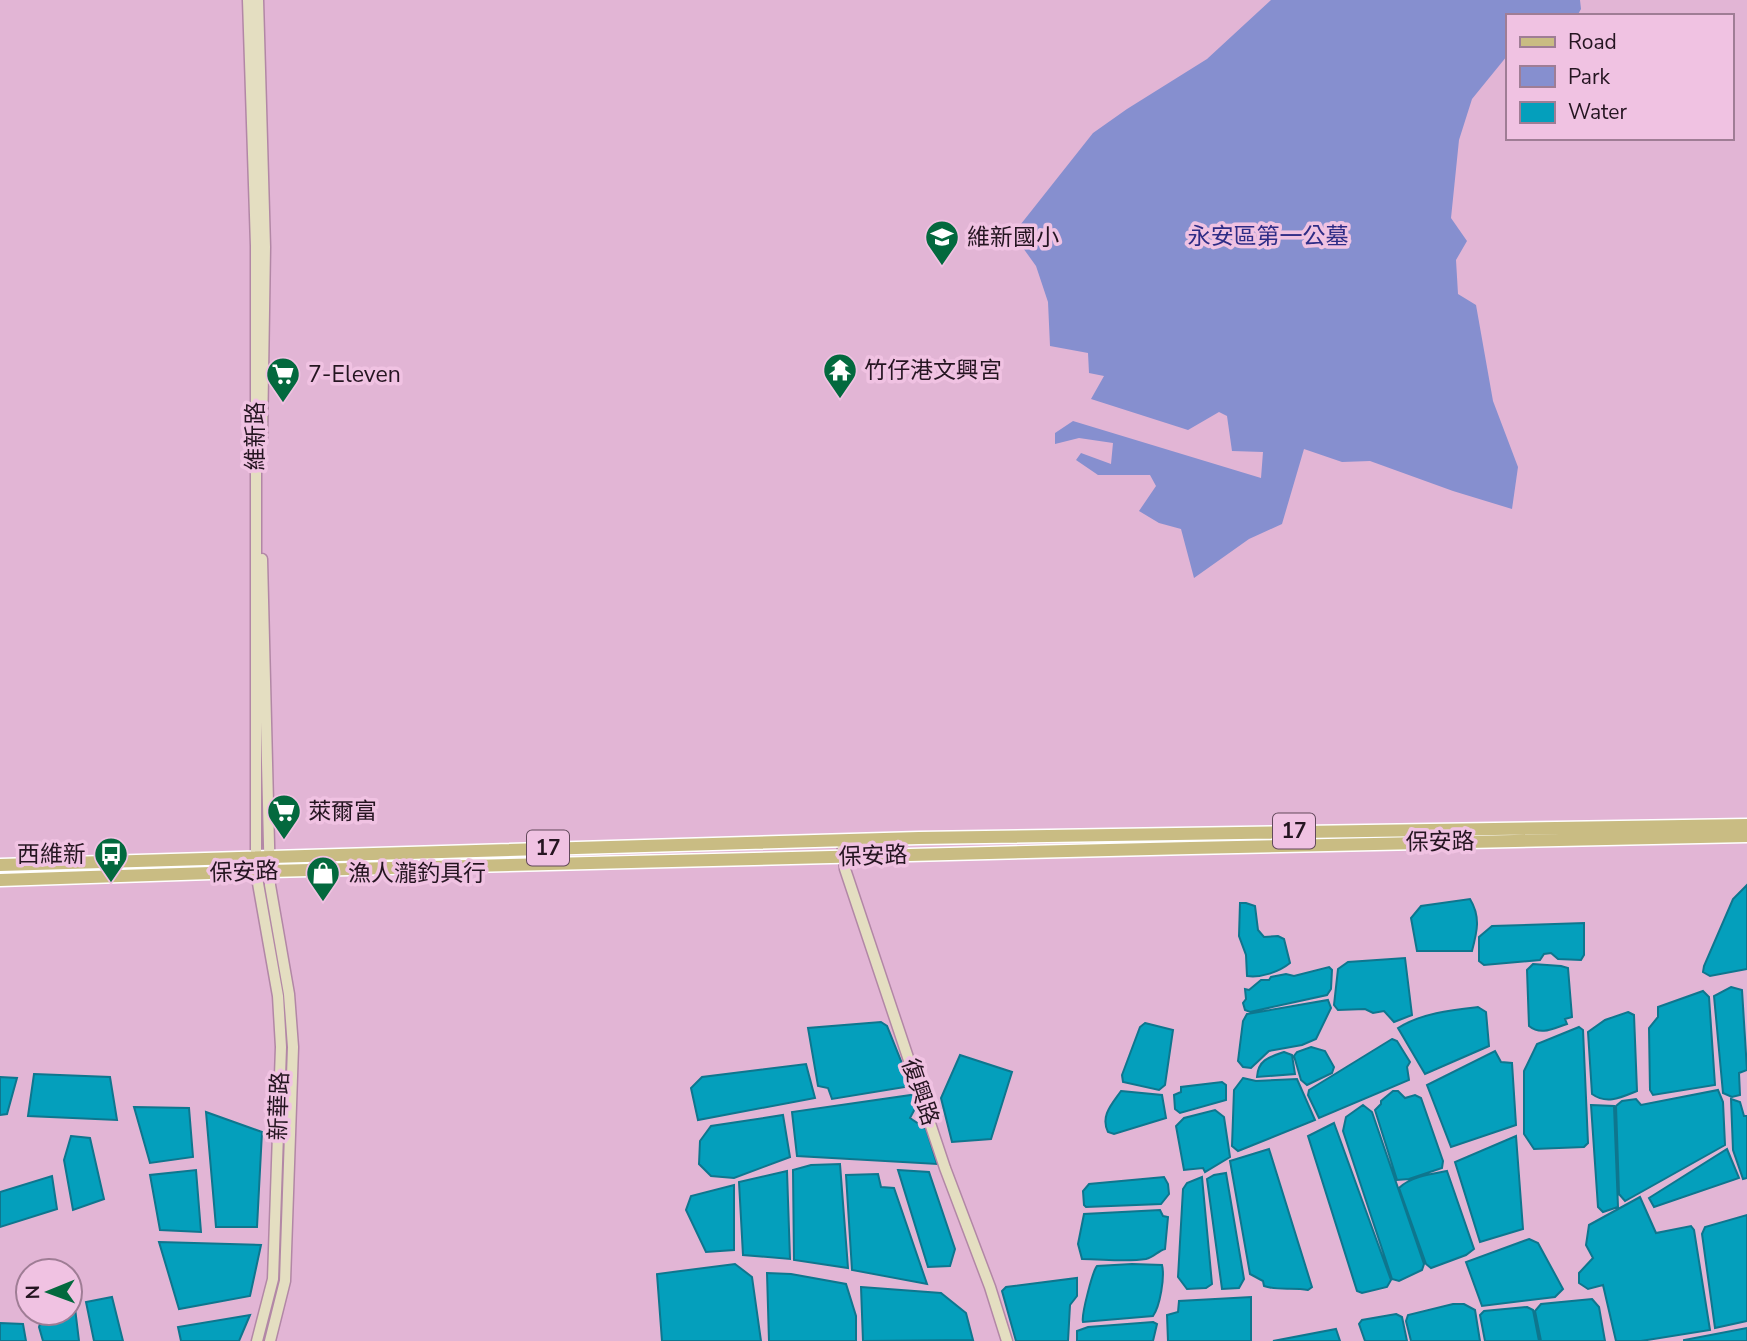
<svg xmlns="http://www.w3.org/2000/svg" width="1747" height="1341" font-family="'Nunito Sans','Noto Sans TC',sans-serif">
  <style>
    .green { fill: #868fcf }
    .water { fill: #049fbc; stroke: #0e768e; stroke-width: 2 }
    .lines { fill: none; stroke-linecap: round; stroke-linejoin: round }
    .secondary-casing { stroke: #b287a6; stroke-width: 13 }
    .primary-casing { stroke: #fff; stroke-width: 15 }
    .secondary { stroke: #e4dec1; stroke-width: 10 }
    .primary { stroke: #c9bc83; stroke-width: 12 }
    .labels { text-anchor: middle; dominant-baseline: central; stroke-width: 7; stroke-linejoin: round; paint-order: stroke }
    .shield { fill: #f0c2e2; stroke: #62495b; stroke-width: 2 }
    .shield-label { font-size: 21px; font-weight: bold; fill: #251521 }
    .park-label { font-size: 23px; fill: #2e2c85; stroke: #f0c2e2 }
    .poi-label { font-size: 23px; fill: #251521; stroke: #f0c2e2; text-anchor: start }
    .street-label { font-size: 23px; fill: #251521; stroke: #f0c2e2 }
  </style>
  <rect width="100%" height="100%" fill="#e2b5d5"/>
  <path class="green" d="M1271,0H1580L1581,9L1577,16H1507V56L1472,99L1459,140L1451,218L1467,241L1456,260L1458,294L1476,305L1493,401L1518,467L1512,509L1453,491L1370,461L1342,462L1304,449L1282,524L1249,539L1194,578L1181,529L1159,523L1139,511L1156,486L1150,475H1098L1076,460L1081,453L1111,464L1113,443L1079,438L1055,444V433L1073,421L1261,478L1263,452L1232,451L1227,416L1219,412L1188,430L1091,399L1104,376L1089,373L1088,353L1050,346L1048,302L1036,266L1013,234L1093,133L1127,109L1207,59Z"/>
  <path class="water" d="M1747,885V969L1710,976L1703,972L1704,966L1733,899Z
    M1470,899C1481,917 1477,932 1472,951H1417L1411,918L1421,906Z
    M1240,903H1246L1255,906L1258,930L1264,937L1278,936L1284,939L1290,963C1279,972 1261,978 1247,976L1246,955L1239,936Z
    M1584,923V955L1581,960L1558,959L1551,953L1544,954L1540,960L1484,965L1479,961V937L1492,926Z
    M1405,958L1412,1015L1394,1022L1384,1011L1373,1013L1365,1009L1338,1010L1334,1005L1338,969L1348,962Z
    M1533,964L1561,966L1568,968L1572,1017L1565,1019L1567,1024C1554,1028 1541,1036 1529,1026L1527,970Z
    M1329,967L1332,970L1331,989L1327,995L1250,1012L1245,1010L1243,1003L1246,999L1245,989L1249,990L1261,980H1269L1271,977L1286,974L1294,976Z
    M1731,987L1742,990L1747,1070L1739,1073L1740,1095L1732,1097L1723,1093L1714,996Z
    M1703,991L1709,997L1715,1085L1653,1095L1650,1090L1649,1028L1658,1017V1007Z
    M1328,1000L1331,1008L1316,1039L1302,1045L1269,1051L1251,1068L1243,1067L1238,1061L1243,1021L1247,1014Z
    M1478,1007L1486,1012L1489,1046L1425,1074L1398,1028C1422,1013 1451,1010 1478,1007Z
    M1628,1012L1634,1015L1637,1091C1622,1097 1607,1105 1592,1094L1588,1032L1605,1020Z
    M881,1022L887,1026L911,1086L832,1099L828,1088L818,1086L808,1028Z
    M1145,1023L1173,1030L1165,1085L1159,1090L1123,1082L1122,1075L1140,1027Z
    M1579,1027L1583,1030L1588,1143L1584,1147L1534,1149L1524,1134V1071L1537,1044Z
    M1392,1039L1397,1041L1410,1062L1407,1067L1409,1080L1319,1118L1308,1095L1309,1090Z
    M1311,1047L1325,1051L1334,1067L1332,1073L1307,1085L1301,1080L1294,1056L1297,1052Z
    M1495,1051L1501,1062L1512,1063L1516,1125L1451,1147L1427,1085Z
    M1284,1052L1292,1055L1295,1074L1257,1077C1258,1060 1269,1057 1284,1052Z
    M960,1055L1012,1072L991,1139L952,1142L941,1098Z
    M806,1064L815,1098L698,1120L691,1088L702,1077Z
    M34,1074L110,1077L117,1120L28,1116Z
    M0,1077L17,1078L7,1114L0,1115Z
    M1243,1078L1256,1081L1297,1079L1315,1120L1238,1151L1232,1146L1234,1090Z
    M1222,1082L1226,1085V1100L1180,1113L1175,1109L1174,1095L1181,1092V1087Z
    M1718,1090L1723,1102L1725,1145L1625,1201L1619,1194L1616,1106L1622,1101L1636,1099L1641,1105Z
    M1121,1091L1162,1095L1166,1118L1114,1134L1108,1132C1100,1116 1112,1104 1121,1091Z
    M1393,1091H1398L1405,1098L1415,1095L1421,1098L1443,1161L1442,1168L1409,1179L1397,1180L1375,1110L1381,1104V1101Z
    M918,1094V1103L910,1118L926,1129L937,1164L797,1156L792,1112Z
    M1731,1099L1740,1102L1744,1116H1747V1178L1743,1179L1733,1150Z
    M1363,1105L1372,1112L1424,1264L1422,1270L1399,1281L1392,1279L1343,1131L1346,1117Z
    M1591,1105L1614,1106L1618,1207L1603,1212L1598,1207Z
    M134,1107L189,1108L193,1157L150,1163Z
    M1215,1110L1224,1117L1230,1157L1205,1172L1203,1168L1184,1170L1176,1126L1184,1118Z
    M206,1112L262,1132L257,1227H216Z
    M783,1115L790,1157L734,1178L711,1176L699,1164L700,1141L711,1126Z
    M1334,1123L1391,1280L1387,1287L1362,1293L1357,1291L1308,1136Z
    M71,1136L90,1138L104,1199L73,1210L64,1160Z
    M1516,1136L1523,1229L1480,1242L1455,1162Z
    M1269,1149L1312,1287L1308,1290C1293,1287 1277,1291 1264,1286L1263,1281L1250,1274L1230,1161Z
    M1727,1149L1739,1178L1654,1207L1649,1198Z
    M840,1164L848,1268L794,1260L793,1170L811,1165Z
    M196,1170L201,1232L160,1230L150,1175Z
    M898,1170L929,1172L955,1249L950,1266L928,1267Z
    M787,1171L790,1259L743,1255L739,1182Z
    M1447,1171L1474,1249L1466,1255L1431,1268L1426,1264L1399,1188C1410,1177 1431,1174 1447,1171Z
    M1226,1173L1244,1279L1239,1288L1222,1289L1207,1179L1214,1175Z
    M878,1174L881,1187L894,1188L927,1284L852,1270L846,1175Z
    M52,1176L57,1209L0,1227V1192Z
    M1164,1177L1168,1184L1169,1194L1161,1204L1086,1207L1084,1205L1083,1191L1089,1184Z
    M1202,1177L1212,1284L1206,1288L1187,1289L1178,1277L1183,1189L1187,1183Z
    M734,1185V1250L706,1252L686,1210L691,1196Z
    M1640,1197L1656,1233L1691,1226L1694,1230L1710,1330L1641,1341H1616L1603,1285L1588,1289L1579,1283V1273L1593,1258L1586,1245L1589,1225Z
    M1160,1210L1163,1216L1168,1217L1165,1249C1158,1251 1154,1257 1146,1259C1126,1262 1103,1259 1082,1259L1078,1244L1084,1214Z
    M1747,1215V1321L1715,1328L1702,1234L1705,1227Z
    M1529,1239L1538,1243L1563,1289L1555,1297L1482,1306L1466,1262Z
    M159,1242L261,1245L250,1296L179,1309Z
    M735,1264L752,1277L761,1341H662L657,1274Z
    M1132,1264L1162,1265C1165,1277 1160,1306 1153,1316L1083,1322C1081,1315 1093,1270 1097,1266Z
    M767,1273L791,1274L846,1284L856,1316V1341H769Z
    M1077,1278V1296L1070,1305L1068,1341H1016L1002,1291L1006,1287Z
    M861,1287L941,1293L966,1313L973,1340L863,1341Z
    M112,1297L123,1341H94L86,1302Z
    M1251,1297V1341H1168L1167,1315L1178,1312L1179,1301Z
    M1592,1299L1599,1307L1605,1341H1541L1535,1311L1541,1304Z
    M1453,1304H1464L1475,1310L1480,1341H1411L1406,1321L1408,1315Z
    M1527,1307L1533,1310L1539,1341H1485L1480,1315L1484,1311Z
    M75,1308L79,1341H43L39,1327L43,1314L70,1313V1309Z
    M1396,1314L1402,1317L1407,1341H1365L1359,1324L1362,1320Z
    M250,1315L239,1341H181L178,1327Z
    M1153,1322L1157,1324L1153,1341H1077V1331L1088,1327Z
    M0,1323L23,1324L26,1341H0Z
    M1747,1328V1341H1684V1340Z
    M1336,1329L1340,1341H1273Z"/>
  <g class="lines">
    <g class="secondary-casing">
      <path id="secondary" d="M248,0L256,246V872L278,996L281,1047L273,1279L257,1341
        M258,0L265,247L262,438
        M262,559L270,885L289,994L293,1047L285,1281L270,1341
        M842,840L845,869L945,1168L990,1287L1007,1341"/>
    </g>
    <g class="primary-casing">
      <path id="primary" d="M0,865L919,838L1747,825
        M0,880L270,871L1191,848L1747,836"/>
    </g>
    <use href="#secondary" class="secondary"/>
    <use href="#primary" class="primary"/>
  </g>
  <defs>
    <g id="school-pin" transform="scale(1.75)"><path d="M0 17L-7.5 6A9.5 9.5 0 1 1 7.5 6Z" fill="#03693e" stroke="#f0c2e2"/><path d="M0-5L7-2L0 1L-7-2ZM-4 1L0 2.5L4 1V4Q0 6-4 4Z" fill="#fff"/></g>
    <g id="temple-pin" transform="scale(1.75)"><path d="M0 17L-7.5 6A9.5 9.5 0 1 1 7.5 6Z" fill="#03693e" stroke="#f0c2e2"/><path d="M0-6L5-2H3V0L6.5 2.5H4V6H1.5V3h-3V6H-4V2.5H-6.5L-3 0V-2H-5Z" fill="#fff"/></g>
    <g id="supermarket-pin" transform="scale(1.75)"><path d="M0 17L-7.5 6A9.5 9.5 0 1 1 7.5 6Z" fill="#03693e" stroke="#f0c2e2"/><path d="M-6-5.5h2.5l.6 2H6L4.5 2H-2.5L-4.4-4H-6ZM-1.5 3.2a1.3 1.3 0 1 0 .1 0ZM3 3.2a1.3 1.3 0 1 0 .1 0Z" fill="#fff"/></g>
    <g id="bus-pin" transform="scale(1.75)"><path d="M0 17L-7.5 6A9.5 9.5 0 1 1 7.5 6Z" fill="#03693e" stroke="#f0c2e2"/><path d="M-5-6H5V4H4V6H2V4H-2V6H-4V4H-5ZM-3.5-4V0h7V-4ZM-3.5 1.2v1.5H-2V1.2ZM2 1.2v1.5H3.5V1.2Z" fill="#fff"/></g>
    <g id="shop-pin" transform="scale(1.75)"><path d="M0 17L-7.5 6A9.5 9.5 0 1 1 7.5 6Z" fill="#03693e" stroke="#f0c2e2"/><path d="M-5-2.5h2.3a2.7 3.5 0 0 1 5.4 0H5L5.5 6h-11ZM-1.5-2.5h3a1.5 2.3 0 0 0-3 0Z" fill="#fff"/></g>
  </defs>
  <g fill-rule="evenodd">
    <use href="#school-pin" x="942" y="237"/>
    <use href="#temple-pin" x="840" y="370"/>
    <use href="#supermarket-pin" x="283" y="374"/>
    <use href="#supermarket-pin" x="284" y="811"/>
    <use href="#bus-pin" x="111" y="854"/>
    <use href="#shop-pin" x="323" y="873"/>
  </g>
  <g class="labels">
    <g class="shield">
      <rect x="1273" y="813.5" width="42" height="35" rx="5"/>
      <rect x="527" y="830.5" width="42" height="35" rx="5"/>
    </g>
    <g class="shield-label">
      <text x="1294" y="831">17</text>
      <text x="548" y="848">17</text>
    </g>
    <g class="park-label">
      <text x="1268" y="236">永安區第一公墓</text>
    </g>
    <g class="poi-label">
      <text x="967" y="237">維新國小</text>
      <text x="864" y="370">竹仔港文興宮</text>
      <text x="308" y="374">7-Eleven</text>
      <text x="308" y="811">萊爾富</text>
      <text x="86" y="854" text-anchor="end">西維新</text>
      <text x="348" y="873">漁人瀧釣具行</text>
    </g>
    <g class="street-label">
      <text transform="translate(255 436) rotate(-90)">維新路</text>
      <text transform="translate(1440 842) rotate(-1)">保安路</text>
      <text transform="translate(873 856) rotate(-2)">保安路</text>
      <text transform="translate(244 872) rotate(-2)">保安路</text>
      <text transform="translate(920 1092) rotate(71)">復興路</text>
      <text transform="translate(279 1106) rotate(-88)">新華路</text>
    </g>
  </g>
  <rect x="1506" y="14" width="228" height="126" fill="#f0c2e2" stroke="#9f7d95" stroke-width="2"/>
  <rect x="1520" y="37" width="35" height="10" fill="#c9bc83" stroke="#9f7d95" stroke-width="2"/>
  <text x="1568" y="49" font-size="21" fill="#251521">Road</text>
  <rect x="1520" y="66" width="35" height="21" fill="#868fcf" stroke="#9f7d95" stroke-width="2"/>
  <text x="1568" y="84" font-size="21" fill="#251521">Park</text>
  <rect x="1520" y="102" width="35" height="21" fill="#049fbc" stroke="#9f7d95" stroke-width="2"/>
  <text x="1568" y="119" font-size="21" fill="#251521">Water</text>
  <g transform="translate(49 1292) rotate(269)"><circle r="33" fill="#f0c2e2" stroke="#9f7d95" stroke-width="2"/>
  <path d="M0-5L12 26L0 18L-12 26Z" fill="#03693e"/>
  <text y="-10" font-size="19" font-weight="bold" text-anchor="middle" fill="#251521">N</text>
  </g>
</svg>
